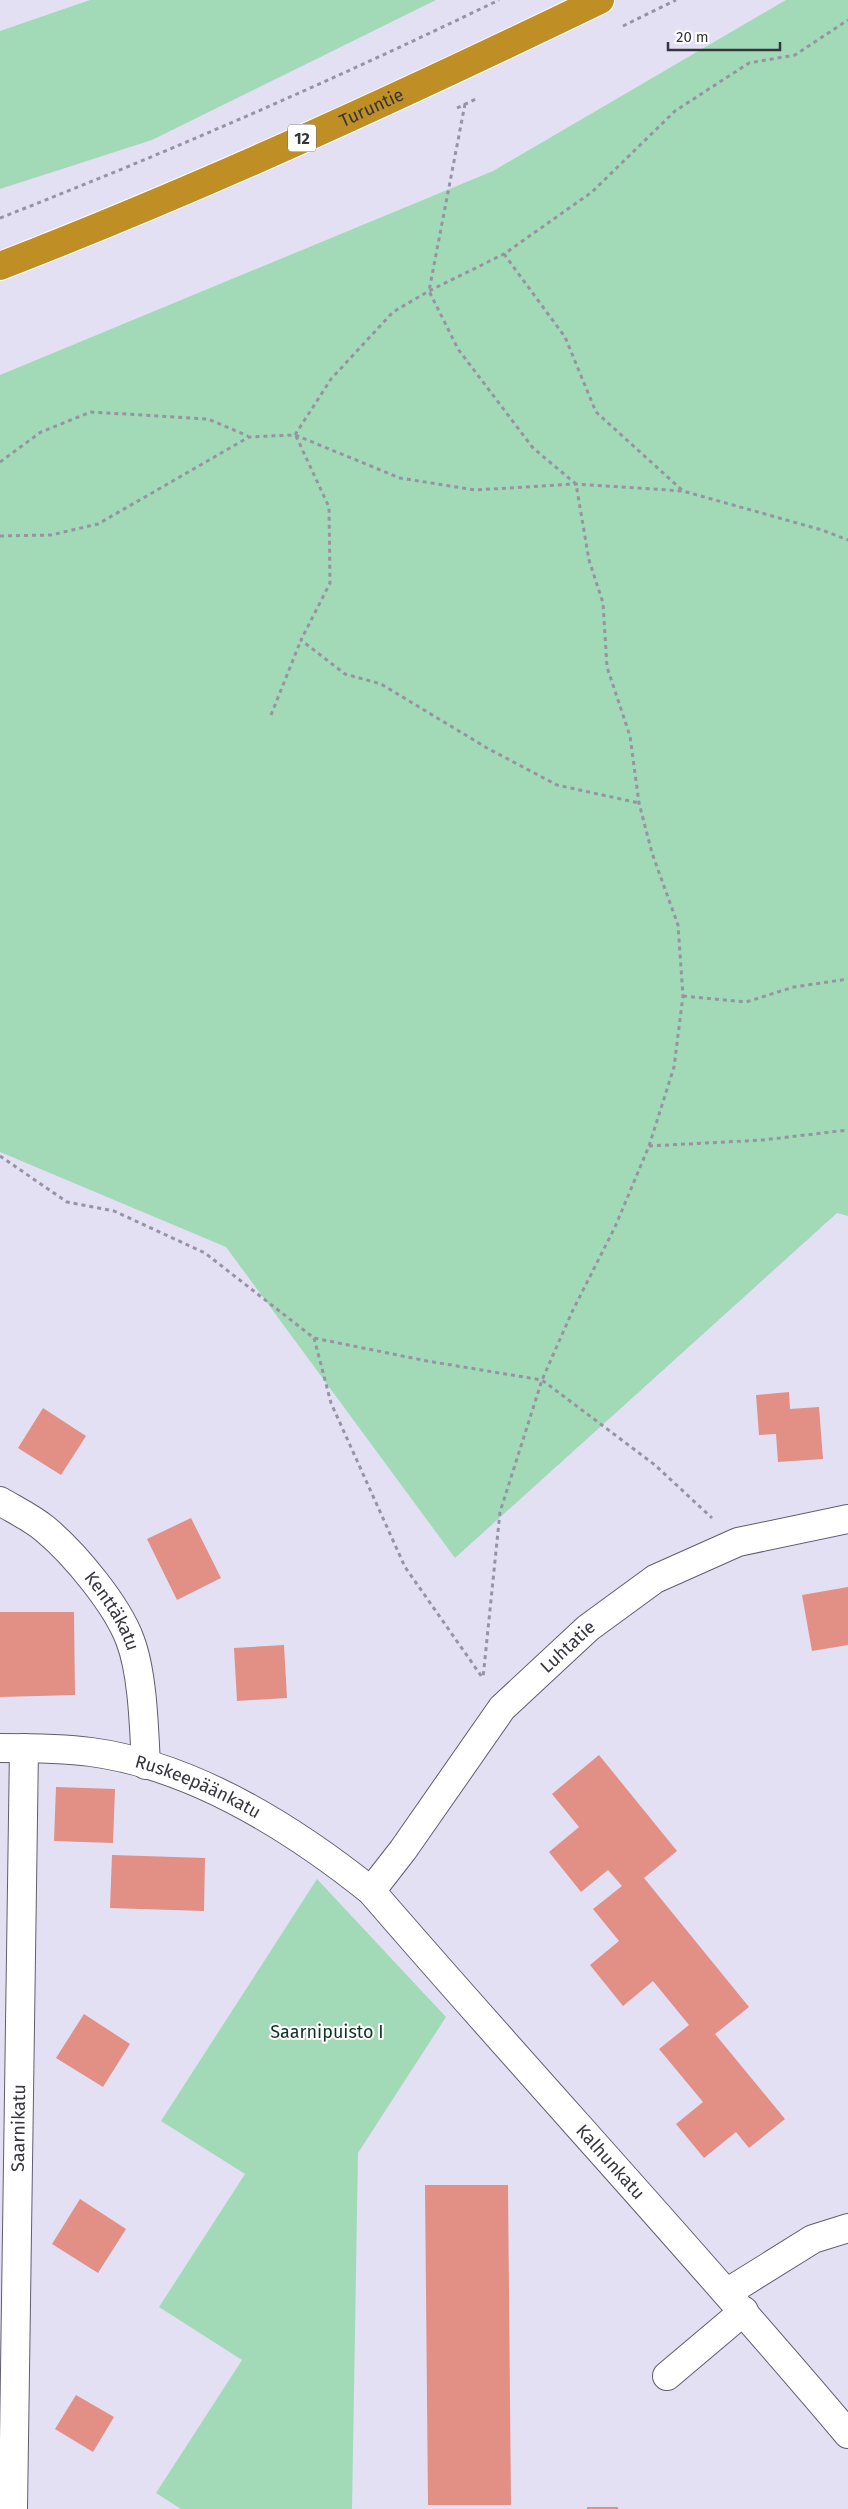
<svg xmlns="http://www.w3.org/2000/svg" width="848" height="2509" font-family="'Fira Sans',sans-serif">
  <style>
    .green { fill: #a2dab8 }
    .building { fill: #e28f85 }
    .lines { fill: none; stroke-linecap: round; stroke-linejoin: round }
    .minor-casing { stroke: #605e6e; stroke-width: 30 }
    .highway-casing { stroke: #fff; stroke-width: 30 }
    .path { stroke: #9694a2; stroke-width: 3; stroke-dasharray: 4 4; stroke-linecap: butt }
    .minor { stroke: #fff; stroke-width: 28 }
    .highway { stroke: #bf8e25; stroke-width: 28 }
    .labels { text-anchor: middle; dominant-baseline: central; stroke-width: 4; stroke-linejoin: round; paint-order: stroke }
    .shield { fill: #fff; stroke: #727277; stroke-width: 1 }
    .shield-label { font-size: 16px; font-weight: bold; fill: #36353d }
    .street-label { font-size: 18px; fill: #36353d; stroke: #fff }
    .park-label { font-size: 18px; fill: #103320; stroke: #fff }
  </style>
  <rect width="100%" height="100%" fill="#e3e0f4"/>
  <path class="green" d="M90,0H436L152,140L0,189V31Z
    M786,0H848V1216L837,1213L455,1558L226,1247L0,1152V375L493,171Z
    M317,1879L446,2017L358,2153L352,2509H181L156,2493L242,2360L159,2307L245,2174L161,2121Z"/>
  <path class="building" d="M789,1392L790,1409L819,1407L823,1459L778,1462L776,1434L759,1435L756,1395Z
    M43,1408L86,1436L61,1475L18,1448Z
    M191,1518L221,1578L177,1600L147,1539Z
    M848,1587V1645L812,1651L802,1595Z
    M0,1612H74L75,1695L0,1697Z
    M284,1645L287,1698L237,1701L234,1648Z
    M599,1755L677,1851L644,1878L749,2007L715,2034L785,2119L749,2148L736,2132L704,2158L676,2124L703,2102L659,2049L689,2025L653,1981L623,2006L590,1965L619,1941L593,1909L622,1886L608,1870L581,1892L549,1852L579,1827L552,1794Z
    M56,1787L115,1789L113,1843L54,1841Z
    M112,1855L205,1858L204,1911L110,1908Z
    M84,2014L130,2044L103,2087L56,2058Z
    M425,2185H508L511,2505H428Z
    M80,2199L126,2229L98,2273L52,2244Z
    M76,2395L114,2417L93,2452L55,2429Z
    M587,2507H618V2509H587Z"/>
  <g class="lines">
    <g class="minor-casing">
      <g id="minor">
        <path id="s1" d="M0,1501C15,1510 32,1518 45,1529C75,1554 117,1605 130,1640C143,1674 144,1729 146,1765"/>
        <path id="s2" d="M0,1748C30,1748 61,1748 91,1752C194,1766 291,1827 371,1891C528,2073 693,2250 848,2434"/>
        <path id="s3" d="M371,1891L403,1850L502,1708L588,1628L655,1579L738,1542L848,1519"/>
        <path d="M728,2292L813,2239L848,2228"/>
        <path d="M667,2376L744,2311"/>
        <path id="s4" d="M13,2509L24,1748"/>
      </g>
    </g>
    <g class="highway-casing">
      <g id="highway">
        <path id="s5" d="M0,266C204,187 403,95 600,0"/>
      </g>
    </g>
    <path class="path" d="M623,26L676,0
      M465,104L429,291L458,349L533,448L576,484L589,560L603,603L607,667L630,736L639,803L652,853L678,925L683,996L674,1067L649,1146L615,1227L572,1312L542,1380L500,1512L483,1678
      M457,108L476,99
      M0,218C169,152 336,79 499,0
      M504,254L565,337L596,412L683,491
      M295,435L331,379L393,312L429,291L504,254L592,192L675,111L749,63L795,55L848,20
      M296,436L329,507L330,583L301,640L345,674L381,684L487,748L557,785L639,803
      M0,462L41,432L91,412L208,419L248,436
      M0,536L51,535L98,524L249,437L295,435L400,478L475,490L576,484L683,491L822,530L848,540
      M271,715L301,640
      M683,996L746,1002L794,987L848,979
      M649,1146L763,1140L848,1130
      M0,1156L67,1202L114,1211L205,1253L314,1338L427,1361L542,1380L655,1465L712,1518
      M314,1338L331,1403L405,1567L482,1677"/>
    <use href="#minor" class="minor"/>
    <use href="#highway" class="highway"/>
  </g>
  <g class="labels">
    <rect class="shield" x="288" y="124.5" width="28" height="27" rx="4"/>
    <g class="shield-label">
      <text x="302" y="138">12</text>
    </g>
    <g class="street-label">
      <text stroke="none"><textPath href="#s5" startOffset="404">Turuntie</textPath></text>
      <text stroke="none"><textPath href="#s1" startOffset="160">Kenttäkatu</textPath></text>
      <text stroke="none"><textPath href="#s3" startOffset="315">Luhtatie</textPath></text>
      <text stroke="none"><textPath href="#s2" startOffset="204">Ruskeepäänkatu</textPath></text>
      <text stroke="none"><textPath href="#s4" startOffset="381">Saarnikatu</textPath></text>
      <text stroke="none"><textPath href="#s2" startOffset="769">Kalhunkatu</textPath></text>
    </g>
    <g class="park-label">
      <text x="327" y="2032">Saarnipuisto I</text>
    </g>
  </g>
  <path d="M668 42v8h112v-8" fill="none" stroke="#36353d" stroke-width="2.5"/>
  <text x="676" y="42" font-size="15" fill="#36353d" stroke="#ffffff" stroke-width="4" paint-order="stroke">20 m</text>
</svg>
